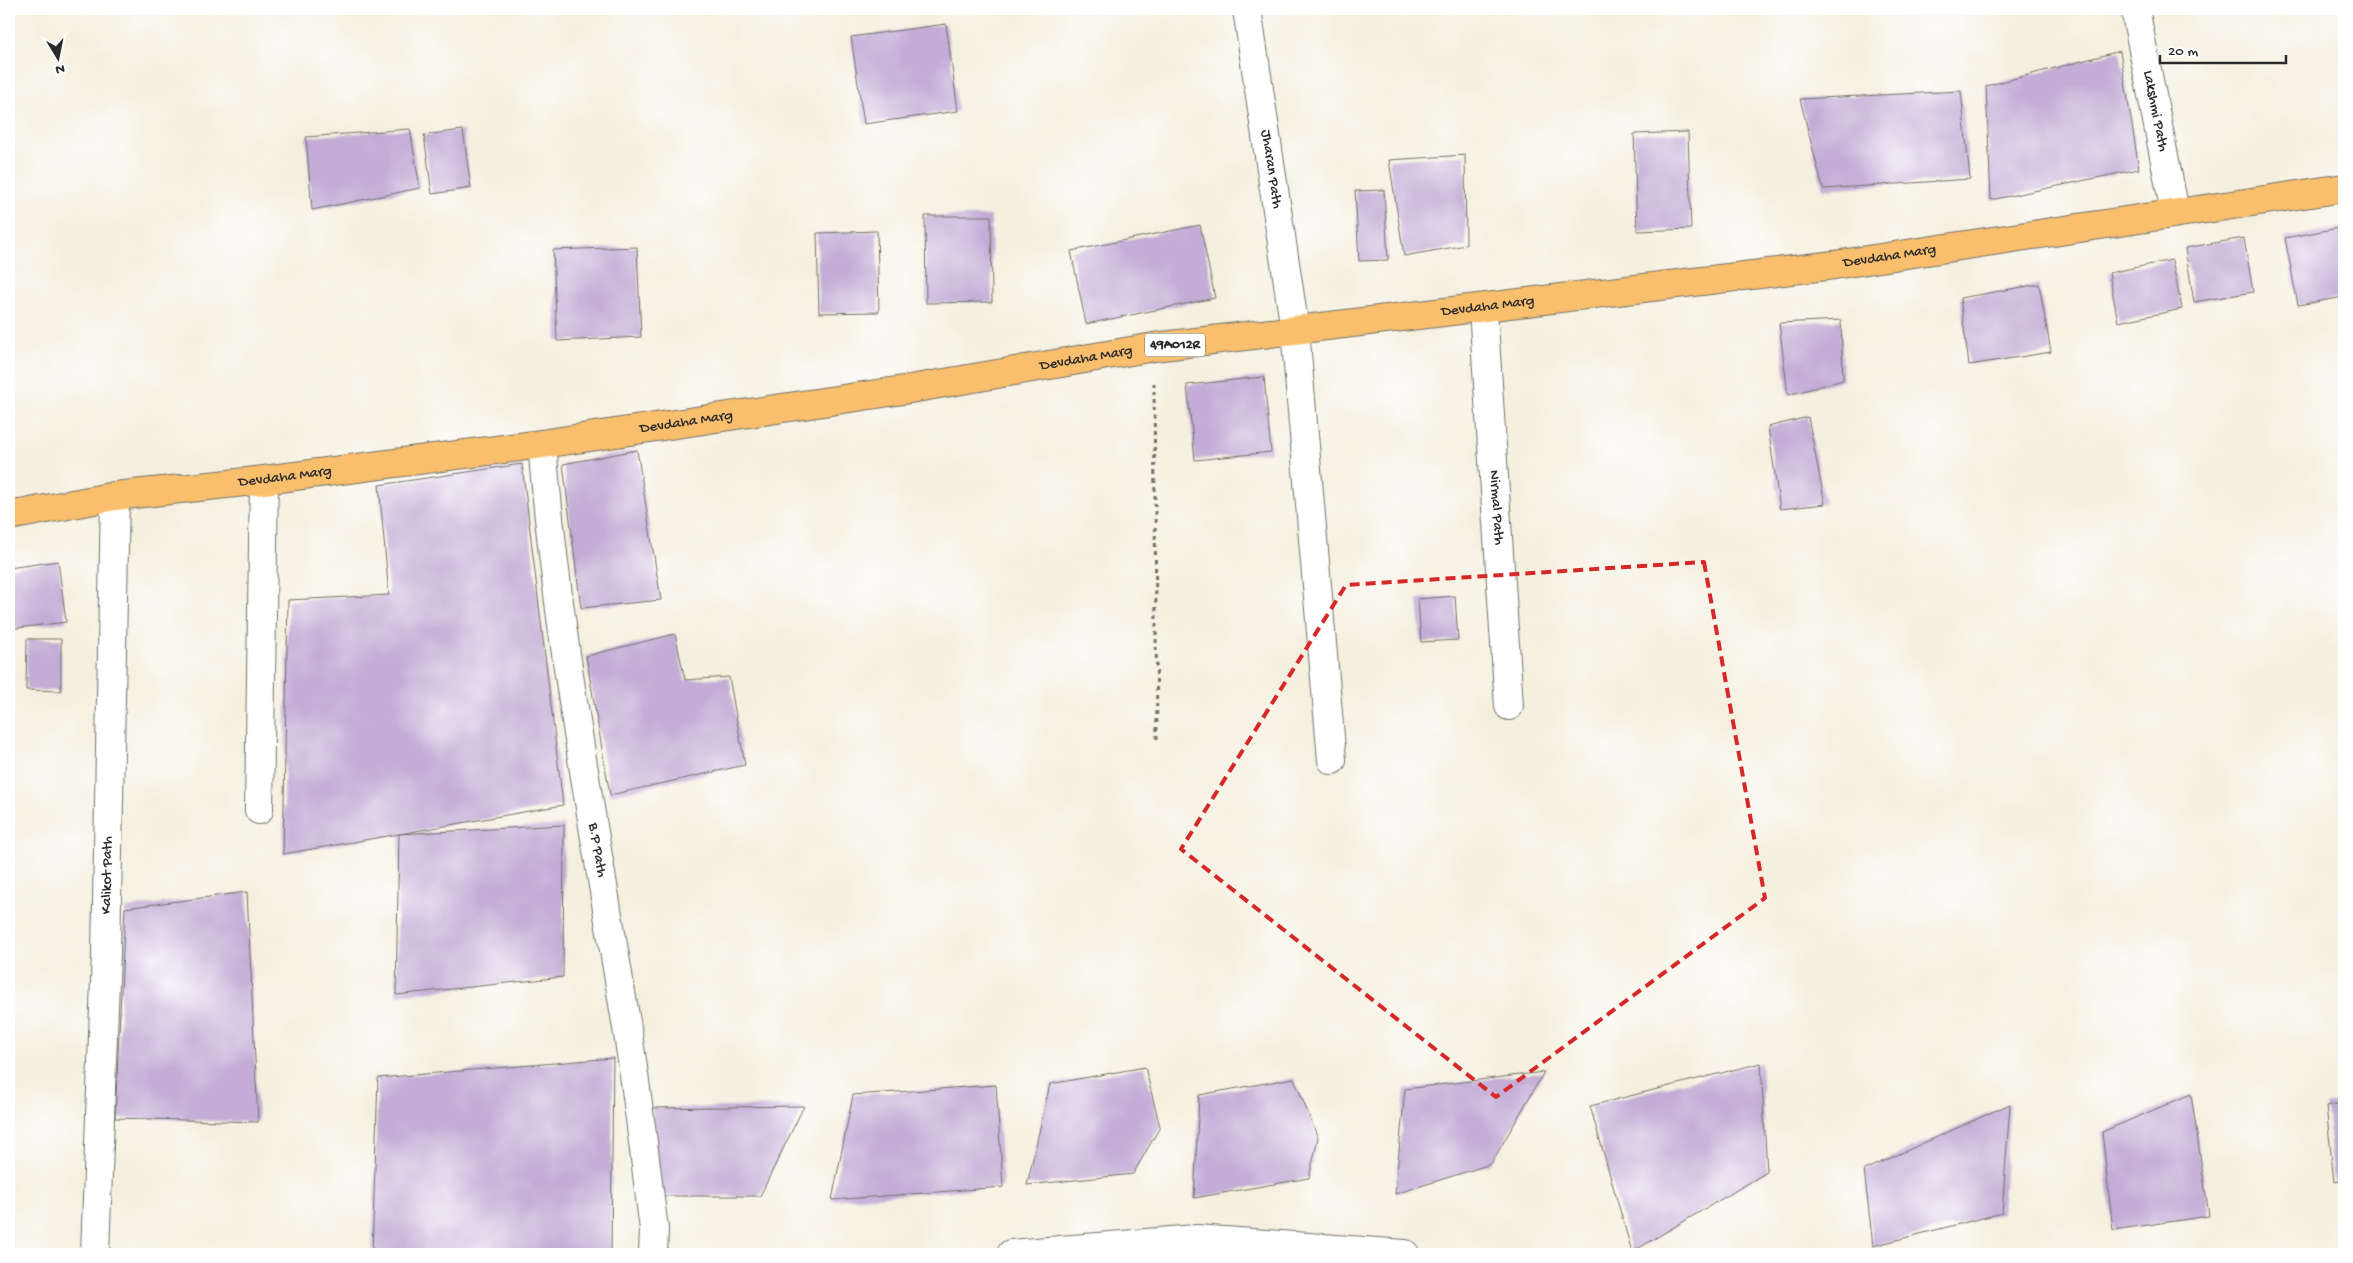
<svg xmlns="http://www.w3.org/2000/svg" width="2353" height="1263" font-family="'Gochi Hand',sans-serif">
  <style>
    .building { fill: #c3acd5 }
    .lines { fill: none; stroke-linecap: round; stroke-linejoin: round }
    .street-casing { stroke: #71706a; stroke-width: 30 }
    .primary-casing { stroke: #71706a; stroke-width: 30 }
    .path { stroke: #71706a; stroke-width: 3; stroke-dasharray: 4 4; stroke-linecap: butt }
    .street { stroke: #fff; stroke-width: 28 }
    .primary { stroke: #f9bf6d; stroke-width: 28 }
    .marked { fill: none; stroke: #d62828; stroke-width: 4; stroke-dasharray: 10 6; stroke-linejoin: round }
    .labels { text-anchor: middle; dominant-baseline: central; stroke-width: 4; stroke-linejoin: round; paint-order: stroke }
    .shield { fill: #fff; stroke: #6b6b6b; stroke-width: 1 }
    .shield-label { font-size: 14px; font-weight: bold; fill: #2b2b2b }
    .street-label { font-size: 15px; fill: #2b2b2b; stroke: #fff }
  </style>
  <rect width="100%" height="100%" fill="#fff"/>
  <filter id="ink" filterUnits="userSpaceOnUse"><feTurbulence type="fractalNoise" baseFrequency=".02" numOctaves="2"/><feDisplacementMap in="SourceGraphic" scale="10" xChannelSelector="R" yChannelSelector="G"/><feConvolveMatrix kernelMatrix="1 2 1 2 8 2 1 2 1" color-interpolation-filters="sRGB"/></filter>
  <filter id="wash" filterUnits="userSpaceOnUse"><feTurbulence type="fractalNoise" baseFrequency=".0096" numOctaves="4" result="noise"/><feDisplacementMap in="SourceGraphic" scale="20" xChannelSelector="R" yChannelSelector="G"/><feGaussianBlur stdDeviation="1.12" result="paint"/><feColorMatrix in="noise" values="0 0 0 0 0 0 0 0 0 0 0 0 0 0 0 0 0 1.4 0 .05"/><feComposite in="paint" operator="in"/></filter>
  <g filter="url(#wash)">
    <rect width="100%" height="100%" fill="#f4efde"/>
    <g id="blocks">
      <path class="building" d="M946,24L958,111L864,124L851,37Z
        M2120,51L2139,169L1991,200L1986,86Z
        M1961,91L1970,179L1823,189L1800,99Z
        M410,129L420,188L312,210L306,137Z
        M463,130L471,188L432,194L424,135Z
        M1688,132L1691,229L1637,231L1634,134Z
        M1465,155L1466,245L1404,256L1389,160Z
        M1384,190L1388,260L1359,261L1355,191Z
        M925,216H991L992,302L926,303Z
        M1200,225L1215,298L1086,324L1071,251Z
        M2344,227V297L2298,305L2285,238Z
        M877,231L879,312L819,313L817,233Z
        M2244,238L2253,292L2194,302L2185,248Z
        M637,247L641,337L557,341L553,250Z
        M2172,260L2182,309L2118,322L2109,273Z
        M2039,284L2051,352L1969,365L1960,298Z
        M1841,320L1843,380L1788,395L1779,323Z
        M1264,377L1271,452L1195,460L1187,385Z
        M1808,417L1825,504L1780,509L1768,427Z
        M637,450L661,600L581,608L563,464Z
        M522,464L563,805L399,834L564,825L563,977L396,995L399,834L283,854L288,600L389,595L379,485Z
        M58,561L66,622L9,629V568Z
        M1455,596L1458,640L1421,642L1418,599Z
        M675,634L685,680L729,677L745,765L610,795L586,656Z
        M27,639H61V691L26,690Z
        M247,892L258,1122L115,1118L125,908Z
        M613,1058L611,1254H372L378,1078Z
        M1761,1063L1767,1172L1632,1252L1590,1106Z
        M1145,1067L1160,1127L1133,1174L1027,1185L1050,1084Z
        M1544,1072L1491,1164L1395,1194L1405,1089Z
        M1294,1078L1318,1138L1309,1178L1194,1198L1199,1095Z
        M996,1085L1003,1187L832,1200L853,1095Z
        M2191,1094L2209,1216L2113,1230L2102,1132Z
        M2344,1103V1180L2334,1182L2326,1106Z
        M2010,1104L2002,1213L1873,1246L1864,1170Z
        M804,1106L760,1196H653L652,1108Z"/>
    </g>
  </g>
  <g filter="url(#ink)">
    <use href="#blocks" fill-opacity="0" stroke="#71706a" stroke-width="1"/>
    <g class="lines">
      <g class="street-casing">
        <g id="street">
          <path id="s1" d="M1247,9L1295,330L1332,760"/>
          <path id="s2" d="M2135,9L2175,212"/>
          <path id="s3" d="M1483,308L1509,706"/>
          <path id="s4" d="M542,444C558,641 595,834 627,1028C638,1095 645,1162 654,1229L653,1254"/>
          <path d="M259,810L264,480"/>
          <path id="s5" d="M95,1254L106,953L115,496"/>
          <path d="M1011,1254L1196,1239L1405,1254"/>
        </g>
      </g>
      <g class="primary-casing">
        <g id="primary">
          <path id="s6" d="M9,516L115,496L264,480L542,444L910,389L1154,347L1834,265L2344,188"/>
        </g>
      </g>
      <path class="path" d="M1154,383L1157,743"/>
      <use href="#street" class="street"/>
      <use href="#primary" class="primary"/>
    </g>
  </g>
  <path class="marked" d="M1704,562L1765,898L1496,1097L1181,849L1346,585Z"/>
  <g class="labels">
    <rect class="shield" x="1145" y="333.5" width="60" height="23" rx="4"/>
    <g class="shield-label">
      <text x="1175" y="345">49A012R</text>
    </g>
    <g class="street-label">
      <text stroke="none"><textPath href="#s2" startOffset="104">Lakshmi Path</textPath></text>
      <text stroke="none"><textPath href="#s1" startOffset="162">Jharan Path</textPath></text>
      <text stroke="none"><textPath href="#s6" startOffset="1899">Devdaha Marg</textPath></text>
      <text stroke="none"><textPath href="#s6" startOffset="1494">Devdaha Marg</textPath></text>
      <text stroke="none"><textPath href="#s6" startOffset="1089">Devdaha Marg</textPath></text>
      <text stroke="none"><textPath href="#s6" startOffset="684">Devdaha Marg</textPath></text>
      <text stroke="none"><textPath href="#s6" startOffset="279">Devdaha Marg</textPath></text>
      <text stroke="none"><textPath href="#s3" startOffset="200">Nirmal Path</textPath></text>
      <text stroke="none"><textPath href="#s4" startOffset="410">B.P Path</textPath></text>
      <text stroke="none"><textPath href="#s5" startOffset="379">Kalikot Path</textPath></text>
    </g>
  </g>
  <rect width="2353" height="1263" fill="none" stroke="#fff" stroke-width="30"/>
  <g transform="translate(58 58) rotate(170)" stroke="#ffffff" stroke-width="4" paint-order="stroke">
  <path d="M0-4L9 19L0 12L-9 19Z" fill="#2b2b2b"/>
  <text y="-8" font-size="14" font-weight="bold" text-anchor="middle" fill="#2b2b2b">N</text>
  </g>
  <path d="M2160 55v8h126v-8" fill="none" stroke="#2b2b2b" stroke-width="2.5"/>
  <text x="2168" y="55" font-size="15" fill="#2b2b2b" stroke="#ffffff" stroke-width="4" paint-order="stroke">20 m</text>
</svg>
